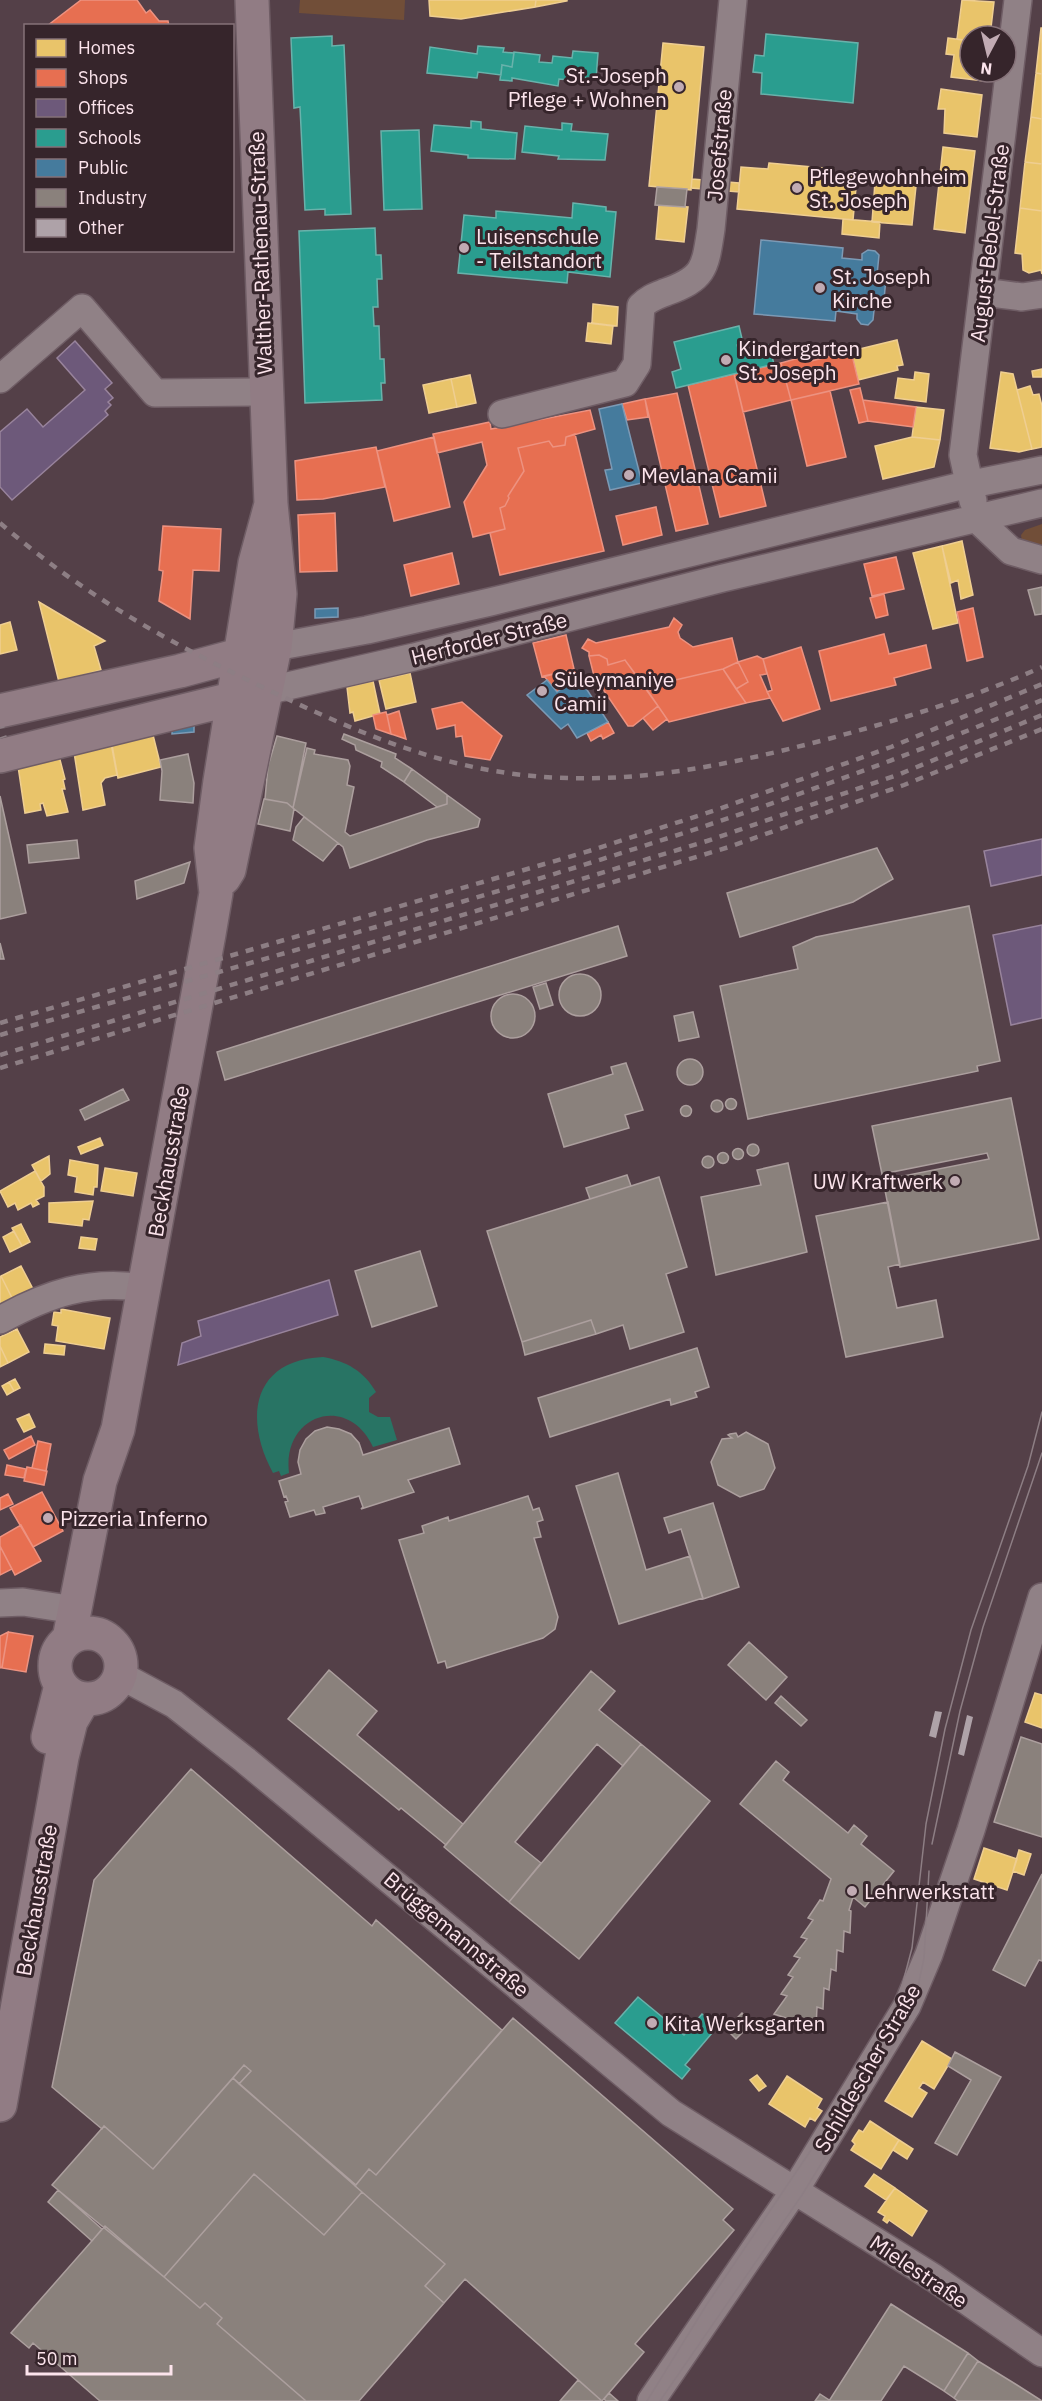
<svg xmlns="http://www.w3.org/2000/svg" width="1042" height="2401" font-family="'IBM Plex Sans',sans-serif">
  <style>
    .green { fill: #714e38 }
    .water { fill: #287464 }
    .homes { fill: #e9c46a; stroke: #efce91; stroke-width: 1.5 }
    .shops { fill: #e76f51; stroke: #ed9280; stroke-width: 1.5 }
    .offices { fill: #6d597a; stroke: #98839c; stroke-width: 1.5 }
    .schools { fill: #2a9d8f; stroke: #69b2ab; stroke-width: 1.5 }
    .public { fill: #457b9d; stroke: #7c9ab5; stroke-width: 1.5 }
    .industry { fill: #8a817c; stroke: #ac9f9e; stroke-width: 1.5 }
    .building { fill: #aea2a8 }
    .lines { fill: none; stroke-linecap: round; stroke-linejoin: round }
    .minor-casing { stroke: #6f5d65; stroke-width: 30 }
    .major-casing { stroke: #6f5d65; stroke-width: 36 }
    .minor { stroke: #908186; stroke-width: 27 }
    .major { stroke: #917c84; stroke-width: 33 }
    .tram { stroke: #8d7e84; stroke-width: 1.5 }
    .rail { stroke: #8d7e84; stroke-width: 4.5; stroke-dasharray: 8 8; stroke-linecap: butt }
    .poi-dot { fill: #c1abb3; stroke: #36252b; stroke-width: 2 }
    .labels { text-anchor: middle; dominant-baseline: central; stroke-width: 6; stroke-linejoin: round; paint-order: stroke }
    .poi-label { font-size: 21px; fill: #fce4ec; stroke: #36252b; text-anchor: start }
    .street-label { font-size: 21px; fill: #fce4ec; stroke: #36252b }
  </style>
  <rect width="100%" height="100%" fill="#544048"/>
  <path class="green" d="M300,0H405L404,20L299,13Z
    M1042,524V549L1022,541L1021,535L1025,530Z"/>
  <path class="water" d="M323,1357C346,1361 364,1371 376,1392L369,1398V1412L378,1417H390L397,1440L373,1447C348,1393 282,1414 289,1473L281,1476L279,1471L273,1473C244,1420 251,1360 323,1357Z"/>
  <path class="homes" d="M429,0H536L535,7L461,19L430,16Z
    M536,0H567V1L535,7Z
    M962,0L994,2L990,36H970V41L957,39Z
    M1041,28H1042V74L1036,73Z
    M948,38L970,41V72H985L984,81L951,77L954,55L946,54Z
    M663,43L704,47L691,190L649,186Z
    M1036,73L1042,74V119L1031,117Z
    M941,89L982,95L977,137L944,133L945,109H938Z
    M1031,117L1042,119V164L1025,162Z
    M943,147L975,151L965,233L934,229Z
    M1025,162L1042,164V211L1020,208Z
    M769,163L834,169L833,175L857,177L853,220L737,209L741,167L768,169Z
    M692,179L739,183V192L691,188Z
    M880,179L897,181L896,184H902V181L912,182V185L916,186L912,225L872,222L875,182H880Z
    M659,205L688,207L684,242L656,239Z
    M1020,208L1042,211V274L1041,270L1029,273L1023,270L1022,254L1015,253Z
    M843,219L880,222L879,238L842,234Z
    M593,304L618,307L617,326L592,323Z
    M588,323L613,326L611,344L586,341Z
    M897,340L903,365L897,366L898,370L858,380L851,351Z
    M1042,369V377H1033L1032,371Z
    M915,372L929,374L926,402L895,398L898,378L914,380Z
    M1001,372L1013,374L1032,449L1019,452L990,448Z
    M470,375L476,403L457,407L451,379Z
    M451,379L457,407L429,413L423,385Z
    M1030,386L1033,395L1039,394L1042,406V447L1032,449L1017,390Z
    M916,407L944,410L940,440L912,437Z
    M912,437L940,440L934,467L883,479L875,446Z
    M962,541L973,595L961,599L958,580L951,583L942,546Z
    M942,546L958,623L933,629L913,553Z
    M39,602L105,641L94,646L101,670L59,682Z
    M10,622L17,650L0,654V625Z
    M410,673L416,702L386,709L379,680Z
    M373,681L380,714L355,721L353,712L350,713L347,687Z
    M153,735L161,767L118,778L112,745Z
    M111,743L117,775L105,778L101,783L105,805L83,810L74,752Z
    M59,756L65,779L63,780L65,789H62L68,812L47,816L43,803L40,804L41,810L25,813L18,766Z
    M100,1138L103,1145L81,1154L78,1147Z
    M49,1156L50,1174L41,1181L32,1165Z
    M70,1160L98,1165L97,1187H94L93,1195L75,1192L77,1177L68,1175Z
    M105,1168L137,1173L133,1196L101,1191Z
    M35,1171L44,1187V1196L36,1200L39,1204L33,1207L31,1203L18,1210L15,1203L8,1207L0,1191Z
    M93,1201L89,1220L83,1219L82,1226L49,1222V1203Z
    M21,1224L30,1242L22,1246L12,1228Z
    M14,1231L22,1246L10,1252L3,1237Z
    M81,1237L97,1239L95,1250L79,1248Z
    M21,1266L33,1289L13,1300L1,1276Z
    M1,1276L13,1300L0,1306V1277Z
    M61,1309L110,1318L104,1349L56,1341L58,1326L52,1325L54,1312L61,1313Z
    M17,1329L29,1352L8,1363L0,1346V1337Z
    M45,1344L65,1346L64,1355L44,1353Z
    M0,1346L8,1363L0,1367Z
    M15,1379L20,1388L14,1391L9,1382Z
    M9,1382L14,1391L7,1395L2,1386Z
    M29,1414L35,1427L24,1432L17,1419Z
    M1035,1693L1042,1695V1728L1025,1722Z
    M984,1848L1017,1859L1007,1890L974,1879Z
    M1019,1850L1031,1854L1024,1875L1013,1871Z
    M922,2041L952,2059L934,2089L923,2082L919,2088L927,2093L912,2117L885,2101Z
    M757,2075L766,2086L759,2091L750,2080Z
    M787,2076L822,2099L817,2108L822,2111L815,2121L810,2118L805,2127L769,2104Z
    M870,2121L899,2140L881,2169L851,2150L855,2144L852,2141L855,2136L859,2130L863,2132Z
    M899,2140L913,2149L907,2159L893,2150Z
    M874,2174L895,2188L886,2200L865,2186Z
    M895,2188L927,2211L912,2236L889,2220L887,2223L883,2220L885,2216L878,2212Z"/>
  <path class="shops" d="M81,0H137L146,13L150,10L159,21H168L169,26H47Z
    M851,351L859,384L791,400L781,363L806,356L807,362Z
    M781,363L791,400L743,412L734,374Z
    M734,374L766,506L720,517L688,385Z
    M860,388L868,421L859,423L850,390Z
    M830,391L846,457L807,466L791,400Z
    M677,393L708,524L676,531L645,399Z
    M645,399L648,417L627,420L622,404Z
    M863,400L916,407L913,427L868,421Z
    M590,410L595,429L566,437L565,445L553,447L549,441L518,448L524,471L508,496L509,498L505,506L500,508L505,529L473,537L464,502L487,465L482,442L437,453L433,434L490,422L491,429Z
    M575,434L604,551L500,575L490,533L505,529L500,508L505,506L509,498L508,496L524,471L518,448L549,441L553,447L565,445L566,437Z
    M434,437L450,507L394,521L377,451Z
    M376,447L385,487L323,499L297,500L295,461Z
    M656,507L662,535L623,545L616,516Z
    M335,513L337,571L300,572L298,515Z
    M163,526L221,529L219,571L193,570L190,619L159,601L163,571L159,570Z
    M452,553L459,584L411,596L404,565Z
    M896,557L904,589L872,596L864,564Z
    M884,594L888,615L876,618L870,598Z
    M973,608L983,657L967,661L957,612Z
    M674,618L682,625L678,632L680,638L693,647L732,638L738,662L723,669L645,687L625,660L608,665L607,659L599,655L589,656V652L582,648L588,639L596,643L669,627Z
    M884,634L889,654L926,645L931,668L894,678L896,685L831,701L819,651Z
    M566,635L574,669L542,677L533,643Z
    M801,647L820,709L783,721L767,692L772,690L763,659Z
    M599,655L607,659L608,665L625,660L658,706L633,726H628L594,676L589,656Z
    M757,656L763,659L767,674L760,675L770,698L746,703L736,689L748,682L738,662Z
    M738,662L748,682L736,689L723,669Z
    M574,669L578,676L557,692L544,676Z
    M723,669L746,703L669,722L645,687Z
    M462,702L502,736L490,760L465,756L462,736L456,737L455,725L437,729L432,709Z
    M658,706L667,719L653,730L643,718Z
    M399,711L406,739L391,734L387,715Z
    M386,712L387,715L391,734L376,729L373,715Z
    M608,722L614,733L603,739L601,735L591,741L587,733Z
    M31,1436L35,1445L9,1459L4,1450Z
    M38,1441L51,1444L46,1471L32,1468Z
    M7,1465L26,1469L24,1478L5,1475Z
    M27,1467L47,1471L44,1485L24,1481Z
    M42,1492L63,1531L33,1547L10,1508Z
    M8,1494L13,1504L0,1510V1498Z
    M21,1525L41,1561L15,1575L0,1546V1537Z
    M0,1546L12,1569L0,1575Z
    M8,1632L2,1667L0,1668V1636Z
    M8,1632L33,1636L26,1672L2,1668Z"/>
  <path class="offices" d="M75,341L112,383L105,389L113,398L108,402L111,405L105,411L108,415L12,500L0,487V432L27,409L43,427L85,390L57,358Z
    M1042,839V875L991,886L984,851Z
    M1042,925V1018L1011,1025L993,935Z
    M329,1280L338,1315L178,1365L182,1343L201,1336L198,1321Z"/>
  <path class="schools" d="M766,34L858,43L853,103L761,94L762,73L753,72L755,55L764,56Z
    M332,36V46L344,45L351,214L325,215V209L305,210L300,107L294,108L291,38Z
    M478,46L504,48L503,52L514,53L512,67L502,65L501,75L478,72L477,78L427,73L430,47L477,54Z
    M573,51L598,53L596,79L571,76L570,80L559,79L558,86L512,78V81L500,80L502,65L512,67L514,52L540,55L539,62L552,63L553,56L572,58Z
    M471,121L481,122V129L517,133L515,159L468,158V155L431,151L434,125L471,128Z
    M562,123L572,124L571,131L608,134L605,160L558,159L559,156L522,152L525,126L562,130Z
    M419,130L422,209L384,210L381,131Z
    M573,203L606,207V211L616,212L610,277L568,272L567,283L458,273L464,215L496,218V211L572,218Z
    M375,228L376,255H381L382,279H377L378,307H373L374,326H379L380,359H384L385,383H381L382,400L305,403L299,231Z
    M739,326L743,343L737,345L740,355L769,345L774,364L676,388L672,372L681,369L674,342Z
    M638,1997L684,2035L702,2014L718,2026L685,2065L690,2069L682,2079L615,2023Z"/>
  <path class="public" d="M761,240L843,248L842,258L862,260V254L868,250L875,251L879,255L877,275L886,279L884,299L875,301L873,320L868,325L861,324L857,319V314L836,311L835,321L754,314Z
    M622,404L642,483L610,490L605,470L612,469L599,409Z
    M338,608V617L315,618V609Z
    M578,676L608,722L577,738L568,724L561,729L527,695L547,680L557,692Z
    M194,723V732L172,734V725Z"/>
  <path class="industry" d="M657,187L687,189L685,207L655,205Z
    M1042,587V614L1035,615L1028,590Z
    M344,734L396,754L395,758L412,769L404,782L381,767L382,762L356,750L355,745L342,739Z
    M277,736L306,743L293,808L287,803L265,799L268,766Z
    M307,748L315,750L314,754L348,760L350,766L347,785L354,787L345,832L350,836L447,804V795L480,819L478,827L427,840L350,868L343,847L293,808Z
    M188,754L194,783L193,803L160,800L162,771L160,760Z
    M412,769L447,795V804L437,807L404,782Z
    M0,796L26,913L0,919Z
    M264,799L287,803L294,809L290,831L258,824Z
    M304,817L338,843L323,861L293,840L296,827Z
    M77,840L79,858L29,863L27,845Z
    M877,848L893,879L853,902L740,937L727,893Z
    M190,862L184,883L137,899L135,881Z
    M969,906L1000,1061L977,1066L978,1071L748,1119L720,986L798,969L793,947L816,937Z
    M618,926L627,956L225,1080L217,1052Z
    M0,943L4,959H0Z
    M559 995a21 21 0 1 1 42 0a21 21 0 1 1-42 0Z
    M546,983L553,1005L540,1009L533,987Z
    M491 1016a22 22 0 1 1 44 0a22 22 0 1 1-44 0Z
    M693,1012L699,1037L679,1041L674,1016Z
    M677 1072a13 13 0 1 1 26 0a13 13 0 1 1-26 0Z
    M626,1063L643,1110L625,1115L629,1128L564,1147L548,1094L613,1074L611,1067Z
    M123,1089L129,1100L85,1120L80,1110Z
    M1011,1098L1039,1239L900,1267L883,1180L989,1159L987,1153L882,1174L872,1126Z
    M725.5 1104a5.5 5.5 0 1 1 11 0a5.5 5.5 0 1 1-11 0Z
    M711 1106a6 6 0 1 1 12 0a6 6 0 1 1-12 0Z
    M680.5 1111a5.5 5.5 0 1 1 11 0a5.5 5.5 0 1 1-11 0Z
    M747 1150a6 6 0 1 1 12 0a6 6 0 1 1-12 0Z
    M732.5 1154a5.5 5.5 0 1 1 11 0a5.5 5.5 0 1 1-11 0Z
    M717.5 1158a5.5 5.5 0 1 1 11 0a5.5 5.5 0 1 1-11 0Z
    M702 1162a6 6 0 1 1 12 0a6 6 0 1 1-12 0Z
    M788,1163L807,1252L716,1275L701,1197L761,1185L757,1170Z
    M627,1175L631,1186L659,1177L687,1267L666,1274L684,1332L630,1349L623,1325L596,1334L591,1320L522,1342L487,1231L590,1199L586,1188Z
    M627,1175L631,1186L590,1199L586,1188Z
    M888,1202L900,1264L888,1267L897,1308L936,1300L943,1337L846,1357L816,1216Z
    M420,1251L437,1306L372,1327L355,1271Z
    M591,1320L596,1334L525,1355L522,1342Z
    M697,1348L709,1387L695,1392L697,1397L671,1405L670,1399L550,1437L538,1398Z
    M327,1427L339,1429L351,1434L359,1443L363,1455L449,1428L460,1464L408,1480L414,1492L361,1509L363,1507L359,1496L323,1507L325,1513L316,1515L314,1510L290,1517L285,1502L288,1501L286,1496L284,1497L279,1481L301,1474L298,1462L300,1450L306,1439L315,1431Z
    M746,1432L768,1444L775,1468L764,1489L740,1497L718,1485L711,1462L722,1439L732,1438L728,1435L730,1434L736,1433L738,1437Z
    M618,1473L646,1570L690,1556L703,1598L619,1624L576,1486Z
    M528,1496L533,1510L539,1508L543,1520L537,1522L541,1537L534,1538L558,1617L555,1629L543,1638L447,1668L445,1661L438,1663L399,1540L424,1533L422,1526L448,1517L449,1521Z
    M713,1503L739,1587L703,1599L681,1529L669,1533L664,1518Z
    M749,1642L787,1677L766,1700L728,1665Z
    M329,1670L377,1711L357,1735L463,1824L446,1845L401,1808L399,1810L288,1719Z
    M591,1671L615,1691L599,1710L641,1744L623,1766L597,1744L515,1842L541,1863L509,1902L444,1847Z
    M781,1696L807,1720L801,1726L775,1703Z
    M1021,1737L1042,1744V1837L994,1822Z
    M641,1744L710,1801L579,1959L509,1902Z
    M776,1761L789,1772L783,1780L848,1833L854,1825L867,1836L861,1844L894,1871L865,1907L853,1897L849,1910L851,1911L850,1933L844,1931L843,1952L837,1950L836,1971L831,1969L829,1990L824,1988L823,2009L817,2007L816,2028L774,2014L787,1996L781,1994L793,1977L788,1975L800,1958L794,1956L807,1939L801,1937L813,1920L808,1918L820,1900L823,1901L831,1879L740,1804Z
    M191,1769L372,1926L376,1920L502,2030L376,2175L369,2169L356,2185L239,2084L251,2071L244,2065L153,2169L104,2126L102,2129L52,2087L94,1880Z
    M1042,1874V1961L1039,1960L1025,1986L993,1970Z
    M742,2013L752,2023L736,2039L726,2029Z
    M513,2018L733,2209L723,2220L734,2230L635,2344L644,2352L602,2401L465,2279L444,2303L425,2286L445,2264L355,2186L369,2169L376,2175Z
    M955,2052L1001,2077L957,2155L935,2143L971,2080L948,2066Z
    M244,2065L251,2071L239,2084L233,2078Z
    M233,2078L362,2192L324,2235L254,2174L164,2277L52,2185L104,2126L153,2169Z
    M254,2174L324,2235L362,2192L445,2264L425,2286L444,2303L359,2401H306L217,2324L222,2318L205,2303L200,2308L164,2277Z
    M58,2190L102,2229L92,2241L48,2202Z
    M105,2226L200,2308L205,2303L222,2318L217,2324L306,2401H100L33,2343L29,2348L11,2333Z
    M891,2304L968,2353L944,2391L904,2366L881,2401H829Z
    M968,2353L978,2361L954,2398L944,2391Z
    M978,2361L1017,2385L1042,2401H958L954,2398Z
    M578,2380L602,2401H560Z
    M609,2393L618,2401H606L604,2399Z
    M820,2394L829,2400V2401H815Z"/>
  <path class="building" d="M935,1711L942,1712L936,1738L929,1736Z
    M967,1715L973,1717L964,1756L958,1754Z"/>
  <g class="lines">
    <g class="minor-casing">
      <path id="minor" d="M983,292L1022,297L1042,294
        M0,379L82,308L155,393L266,392
        M502,414L625,383L637,364L641,306C649,298 656,296 666,292C705,278 705,268 711,229L733,0
        M973,501L963,455L1018,0
        M978,520L1011,551L1042,560
        M275,647L367,630L490,602L957,487L1042,470
        M266,691L414,657L723,578L1042,503
        M0,1320C47,1294 90,1279 144,1288
        M0,1603L23,1602L75,1610
        M120,1675L174,1704L245,1760L671,2113L934,2278L1042,2353
        M651,2401L795,2190L907,2006L929,1954L971,1830L1042,1597"/>
    </g>
    <g class="major-casing">
      <path id="major" d="M0,711L180,671L261,649
        M0,756L252,694
        M224,878L229,870L275,647L280,594L271,504L252,0
        M55 1666a33 33 0 1 1 66 0a33 33 0 1 1-66 0Z
        M69,1639L100,1481L118,1429L209,934L216,893L211,848L220,781L255,563L271,504
        M48,1737L61,1685
        M0,2105L62,1757L71,1721L84,1699"/>
    </g>
    <use href="#minor" class="minor"/>
    <use href="#major" class="major"/>
    <path class="tram" d="M0,728L4,727
      M0,738L6,736
      M932,1844L960,1711L983,1627L1042,1453
      M647,2401L707,2304L813,2147L880,2039L898,2001L912,1948L926,1824L945,1729L971,1630L1028,1466L1042,1412
      M660,2401L802,2195L902,2032L916,1996L924,1958L929,1871"/>
    <path class="rail" d="M0,523C80,592 157,636 252,682C318,714 384,745 456,763C586,795 702,772 828,739C901,719 973,698 1042,667
      M0,1023L589,851L716,810L891,747L1042,684
      M0,1035C350,932 706,843 1042,700
      M0,1055L707,841L900,774L1042,715
      M0,1068L729,847L904,785L1042,729"/>
  </g>
  <g class="poi-dot">
    <circle cx="679" cy="87" r="6"/>
    <circle cx="797" cy="188" r="6"/>
    <circle cx="464" cy="248" r="6"/>
    <circle cx="820" cy="288" r="6"/>
    <circle cx="726" cy="360" r="6"/>
    <circle cx="629" cy="475" r="6"/>
    <circle cx="542" cy="691" r="6"/>
    <circle cx="955" cy="1181" r="6"/>
    <circle cx="48" cy="1518" r="6"/>
    <circle cx="852" cy="1891" r="6"/>
    <circle cx="652" cy="2023" r="6"/>
  </g>
  <g class="labels">
    <g class="poi-label">
      <text x="667" y="75" text-anchor="end">St.-Joseph<tspan x="667" dy="24">Pflege + Wohnen</tspan></text>
      <text x="809" y="176">Pflegewohnheim<tspan x="809" dy="24">St. Joseph</tspan></text>
      <text x="476" y="236">Luisenschule<tspan x="476" dy="24">- Teilstandort</tspan></text>
      <text x="832" y="276">St. Joseph<tspan x="832" dy="24">Kirche</tspan></text>
      <text x="738" y="348">Kindergarten<tspan x="738" dy="24">St. Joseph</tspan></text>
      <text x="641" y="475">Mevlana Camii</text>
      <text x="554" y="679">Süleymaniye<tspan x="554" dy="24">Camii</tspan></text>
      <text x="943" y="1181" text-anchor="end">UW Kraftwerk</text>
      <text x="60" y="1518">Pizzeria Inferno</text>
      <text x="864" y="1891">Lehrwerkstatt</text>
      <text x="664" y="2023">Kita Werksgarten</text>
    </g>
    <g class="street-label">
      <text transform="translate(719 145) rotate(-85)">Josefstraße</text>
      <text transform="translate(989 243) rotate(-83)">August-Bebel-Straße</text>
      <text transform="translate(260 253) rotate(-92)">Walther-Rathenau-Straße</text>
      <text transform="translate(489 638) rotate(-14)">Herforder Straße</text>
      <text transform="translate(168 1161) rotate(-80)">Beckhausstraße</text>
      <text transform="translate(36 1900) rotate(-80)">Beckhausstraße</text>
      <text transform="translate(457 1934) rotate(40)">Brüggemannstraße</text>
      <text transform="translate(867 2068) rotate(-60)">Schildescher Straße</text>
      <text transform="translate(919 2271) rotate(34)">Mielestraße</text>
    </g>
  </g>
  <rect x="24" y="24" width="210" height="228" fill="#36252b" stroke="#857178" stroke-width="1.5"/>
  <rect x="36" y="39" width="30" height="18" fill="#e9c46a" stroke="#857178" stroke-width="1.5"/>
  <text x="78" y="54" font-size="18" fill="#fce4ec">Homes</text>
  <rect x="36" y="69" width="30" height="18" fill="#e76f51" stroke="#857178" stroke-width="1.5"/>
  <text x="78" y="84" font-size="18" fill="#fce4ec">Shops</text>
  <rect x="36" y="99" width="30" height="18" fill="#6d597a" stroke="#857178" stroke-width="1.5"/>
  <text x="78" y="114" font-size="18" fill="#fce4ec">Offices</text>
  <rect x="36" y="129" width="30" height="18" fill="#2a9d8f" stroke="#857178" stroke-width="1.5"/>
  <text x="78" y="144" font-size="18" fill="#fce4ec">Schools</text>
  <rect x="36" y="159" width="30" height="18" fill="#457b9d" stroke="#857178" stroke-width="1.5"/>
  <text x="78" y="174" font-size="18" fill="#fce4ec">Public</text>
  <rect x="36" y="189" width="30" height="18" fill="#8a817c" stroke="#857178" stroke-width="1.5"/>
  <text x="78" y="204" font-size="18" fill="#fce4ec">Industry</text>
  <rect x="36" y="219" width="30" height="18" fill="#aea2a8" stroke="#857178" stroke-width="1.5"/>
  <text x="78" y="234" font-size="18" fill="#fce4ec">Other</text>
  <g transform="translate(988 54) rotate(187)"><circle r="28" fill="#36252b" stroke="#857178" stroke-width="1.5"/>
  <path d="M0-4.5L10 22L0 15L-10 22Z" fill="#c1abb3"/>
  <text y="-9" font-size="16" font-weight="bold" text-anchor="middle" fill="#fce4ec">N</text>
  </g>
  <path d="M27 2365v9h144v-9" fill="none" stroke="#fce4ec" stroke-width="3"/>
  <text x="36" y="2365" font-size="18" fill="#fce4ec" stroke="#36252b" stroke-width="4.5" paint-order="stroke">50 m</text>
</svg>
